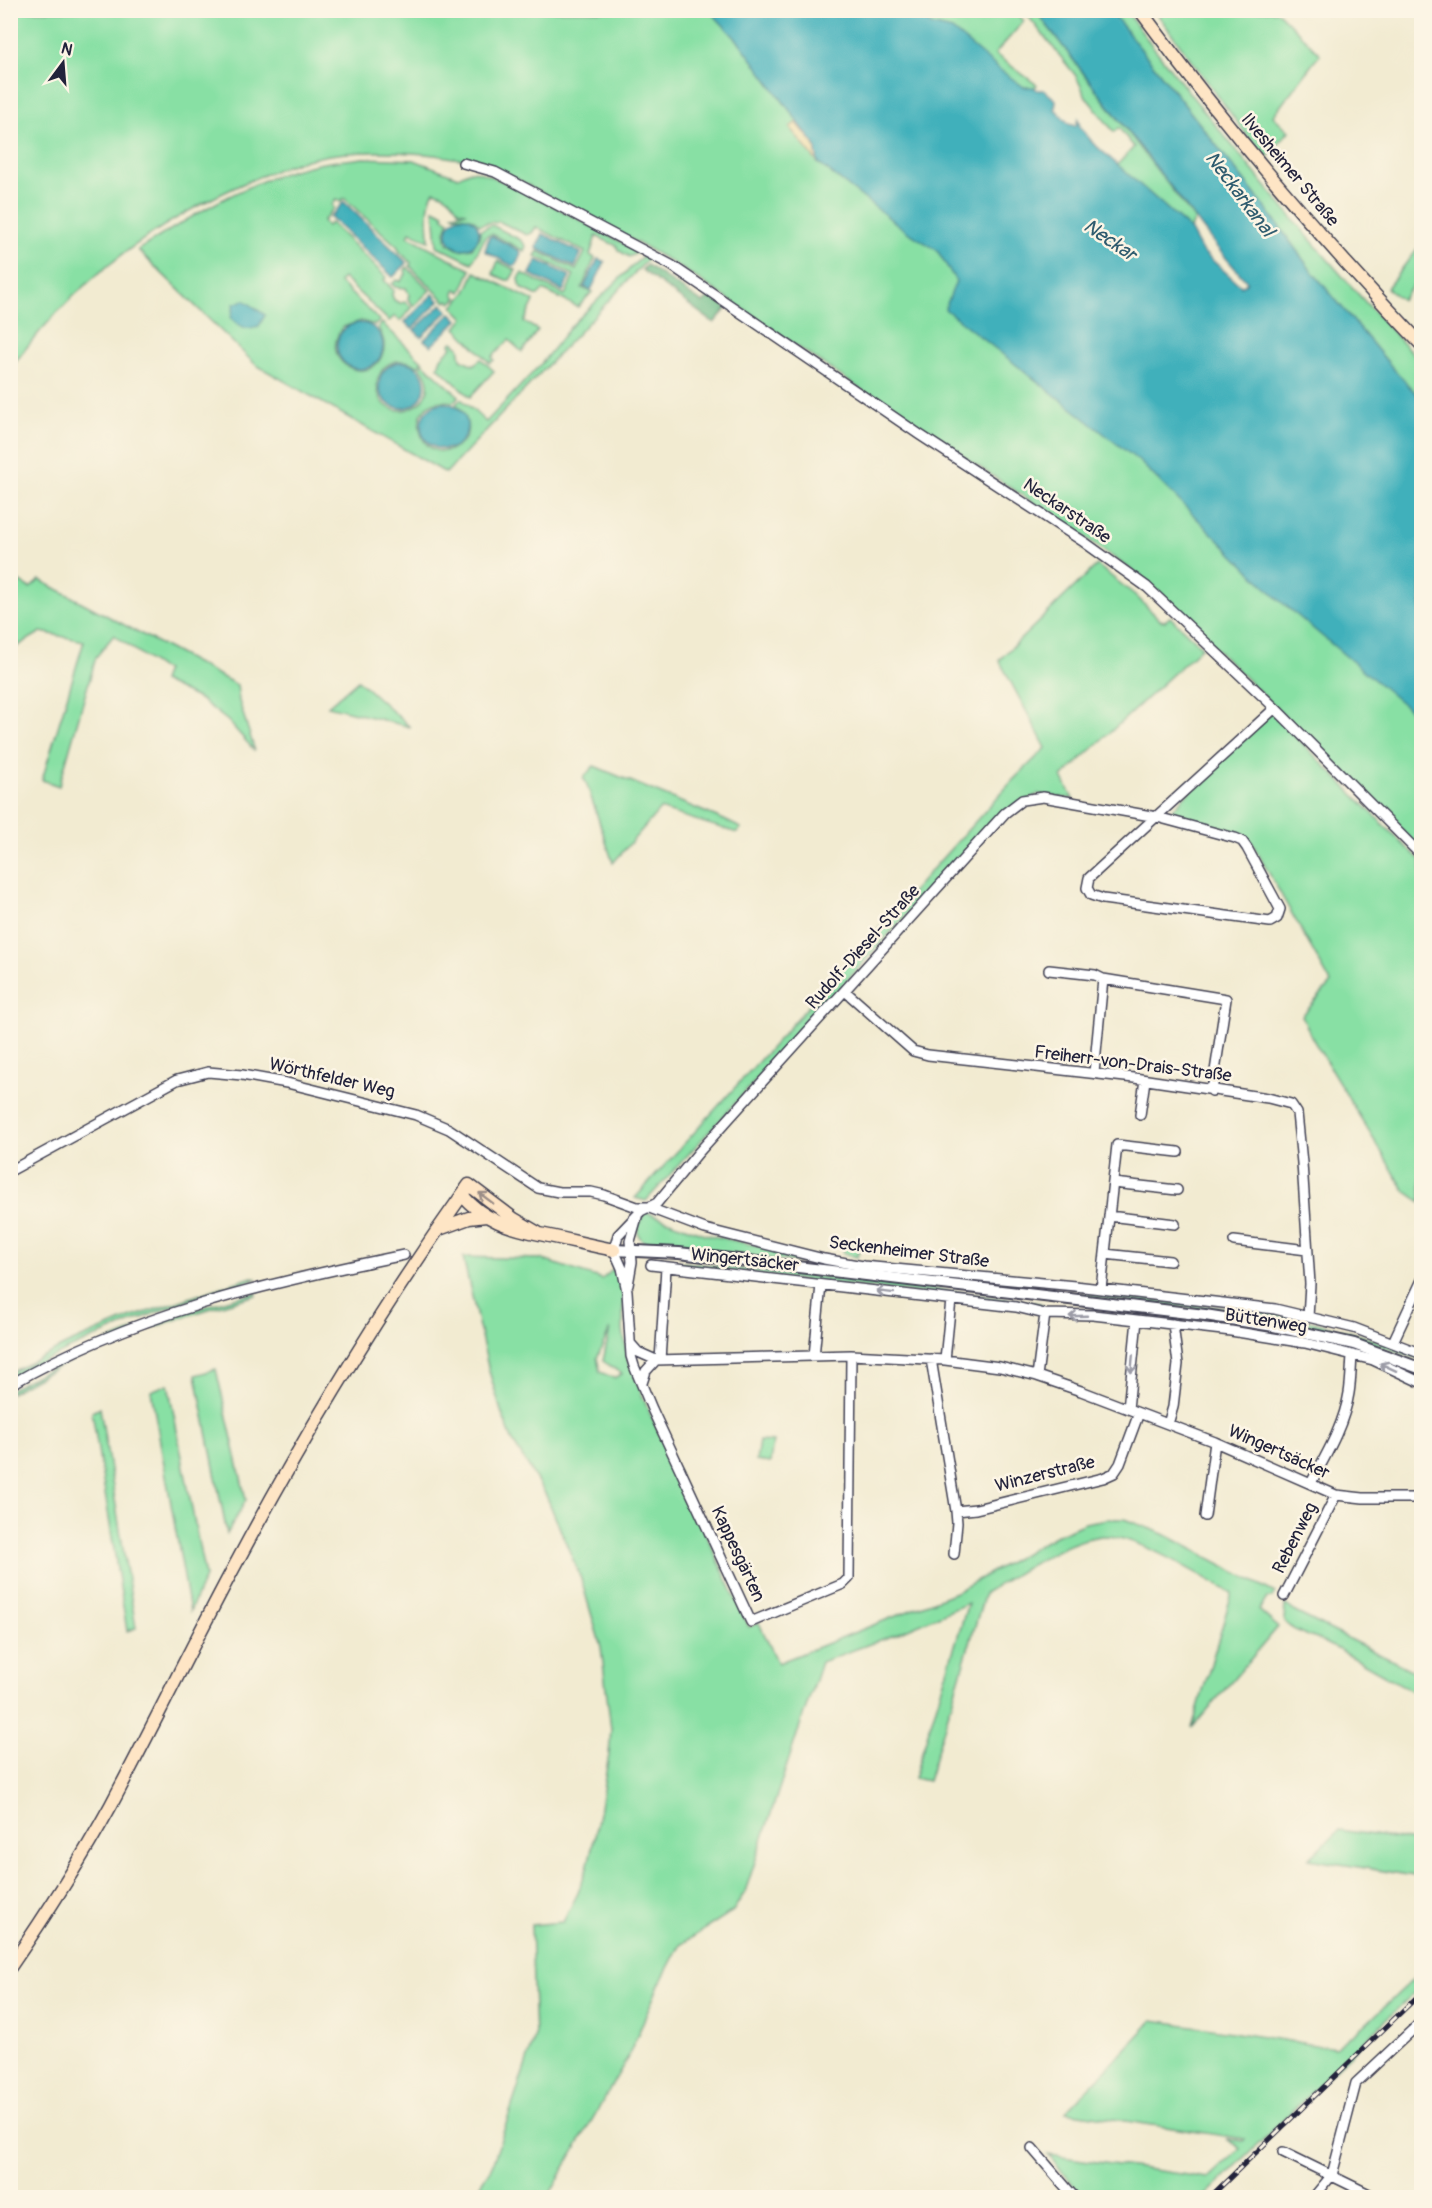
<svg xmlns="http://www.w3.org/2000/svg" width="1432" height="2208" font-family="Pangolin,sans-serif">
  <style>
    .green { fill: #88e0a4; stroke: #558170; stroke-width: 1.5; fill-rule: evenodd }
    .forest { fill: #6ebe8a; stroke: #487062; stroke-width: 1.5 }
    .sand { fill: #eeda9e; stroke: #887e6c; stroke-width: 1.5 }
    .water { fill: #40b0bb; stroke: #31697b; stroke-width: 1.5 }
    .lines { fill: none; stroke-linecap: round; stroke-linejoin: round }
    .minor-casing { stroke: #414052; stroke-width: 12 }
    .tertiary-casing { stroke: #414052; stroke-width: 14 }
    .secondary-casing { stroke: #414052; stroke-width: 15 }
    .minor { stroke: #fff; stroke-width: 9 }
    .tertiary { stroke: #fff; stroke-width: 10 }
    .secondary { stroke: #fee5c5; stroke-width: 12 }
    .rail-casing { stroke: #22223b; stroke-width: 5 }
    .rail { stroke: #fcf5e5; stroke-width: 3; stroke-dasharray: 9; stroke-linecap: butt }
    .oneway { stroke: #9b8d87 }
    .oneway2 { stroke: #9c9ca7 }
    .labels { text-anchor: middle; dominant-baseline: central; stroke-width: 5; stroke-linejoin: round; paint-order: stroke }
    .street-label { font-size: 18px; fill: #22223b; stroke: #fcf5e5 }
    .water-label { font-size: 20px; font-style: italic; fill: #2e5b6e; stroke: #fcf5e5 }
  </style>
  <rect width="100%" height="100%" fill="#fcf5e5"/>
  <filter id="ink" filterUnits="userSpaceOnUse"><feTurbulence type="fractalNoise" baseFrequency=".0167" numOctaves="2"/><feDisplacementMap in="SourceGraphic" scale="12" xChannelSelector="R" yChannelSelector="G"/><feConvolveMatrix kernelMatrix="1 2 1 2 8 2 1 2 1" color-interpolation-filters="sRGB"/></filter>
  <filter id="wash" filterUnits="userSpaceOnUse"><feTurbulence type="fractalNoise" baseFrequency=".008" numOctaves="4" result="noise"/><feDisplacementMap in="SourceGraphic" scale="24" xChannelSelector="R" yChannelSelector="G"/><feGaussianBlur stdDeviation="1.35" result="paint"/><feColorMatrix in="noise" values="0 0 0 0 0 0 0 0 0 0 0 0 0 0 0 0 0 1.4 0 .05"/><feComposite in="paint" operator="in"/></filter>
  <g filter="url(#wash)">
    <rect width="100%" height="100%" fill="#f2ebd1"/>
    <path class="green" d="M11,11H1015L1024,21L995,54L1037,85L967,176L1421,542V850L1149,583C1045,507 934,439 826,366C775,332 724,294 671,262C636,241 600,223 564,205C541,193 511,173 486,166C440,151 361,147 314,158C288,164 263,175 238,186C148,227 69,288 11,368Z
      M1024,11H1036L1195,220L1190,229L1117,165L1134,147L1119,128L1114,132L1086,97L1076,76Z
      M1111,11H1126C1161,58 1198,104 1236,150C1295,223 1356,294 1421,362V399L1391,366L1310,269L1268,211Z
      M1155,11H1277L1320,54L1273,116L1289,131L1265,160Z
      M364,158L414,160L458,177C461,176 467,172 471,171C491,169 613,238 639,252L629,257L618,250L617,246L596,236L590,255L595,258L582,288L592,292L578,307L543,290L538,296L521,288L519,279L522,273L565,295L574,275L535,256L538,251L576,270L585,252L536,227L532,233L527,235L498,221L496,223L492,222L479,225C472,214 462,219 453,214L467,212L459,211C452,200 447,194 434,191C425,204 429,225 429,241L410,232L408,236L471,270L461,292L456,289L454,294L457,298L451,303L448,300L446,302L410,266L411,263L399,251L398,247C380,231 362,215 344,198L340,202L336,199L332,205L334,208L323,221L327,226L331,223L386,277L384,280L393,290L392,295L394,300L400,303L406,302L412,308L400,321L395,316L389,321L343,278L339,282L380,321L375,325L361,321L343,327C317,360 365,387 381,358C387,347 384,338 378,328L382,323L422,361L418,366C403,357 386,359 379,376C376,382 377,389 379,395C392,429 449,400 420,367L423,363L459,396L453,402C399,393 418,470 456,447C474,437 469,416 456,404L461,399L486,422L540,365L572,325L643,256L648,259L446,473L256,365L138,250C193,215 253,177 318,164C333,161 349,160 364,158Z
      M434,209L444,214L443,217L449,221L445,231L447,243L459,250L472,248L480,237V230L492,225L521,240L526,246L524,251L492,234L486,236L472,263L437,246Z
      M1421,244V275L1402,300L1387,288Z
      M498,261L516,270L510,280H506L493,274Z
      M407,267L430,290L414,306L408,299L409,294L406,288L395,287L392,284L397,280L400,282L406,274L405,270Z
      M475,272L534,301L524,322L538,330L522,352L509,340L492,357L494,360L490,363L456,328L464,318L453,307L466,292Z
      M453,342L459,347L461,359L473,365L481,359L494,371L470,397L438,367L441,358L452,347L450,344Z
      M1097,565L1135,595L1160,620L1165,621L1170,617L1202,647L1062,777L1073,799L1038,794L995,818L646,1201L635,1198L1013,780L1046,748L999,660Z
      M11,577L30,588L40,580L237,685L239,701L255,751L228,721L201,700L162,681L166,670L160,668L114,635L96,657L59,786L42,780L84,641L41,632L11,650Z
      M358,680L410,727L328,706Z
      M1271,712L1408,849L1421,860V1202L1405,1191L1312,1038L1302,1016L1331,983L1252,843L1245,835L1175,820L1170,816L1171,811L1182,799Z
      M594,766L724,820L741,828L737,833L660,809L613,863L586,782L583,778Z
      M645,1212L704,1234L860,1268L1025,1283L1015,1287C915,1277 814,1265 714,1251C700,1249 656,1249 646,1243C632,1235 639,1223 645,1212Z
      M859,1238L861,1244L857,1257L843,1253L844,1244Z
      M463,1257L540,1259L602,1279L615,1268L623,1286V1329L627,1357L647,1407L749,1627L759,1623L778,1663L956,1592L1055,1536L1085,1523L1107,1519H1124L1164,1534L1275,1593L1272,1598H1267L1259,1610L1278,1627L1192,1728L1232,1593C1202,1577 1136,1535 1104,1536C1069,1537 1016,1575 985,1593L928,1781L914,1778L968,1603L894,1635L821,1662L745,1892L733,1911L680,1945L659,1985L628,2057L548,2197H472L492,2166L535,2037L531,1925L563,1922L578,1893L587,1868L595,1836L609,1755L611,1729L601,1647L581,1579L546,1495L513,1442L501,1411L489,1371ZM610,1329L603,1361L622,1374L614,1378L600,1372L597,1358Z
      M668,1261L915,1286L1040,1303L1045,1307L667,1265Z
      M252,1277L256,1279C169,1305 91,1335 11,1378V1373L16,1370L68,1344L129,1318Z
      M257,1292L256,1295C172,1319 86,1347 11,1393V1389C50,1368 89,1348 130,1332C172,1315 214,1304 257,1292Z
      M1081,1293C1158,1302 1237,1305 1313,1322C1349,1331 1387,1343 1421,1357V1360C1378,1345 1334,1331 1289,1322C1227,1310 1164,1306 1102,1299L1078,1295Z
      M216,1369L246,1500L227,1534L196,1375Z
      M168,1384L205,1577L190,1611L151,1391Z
      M100,1408L136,1628L127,1631L92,1412Z
      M759,1441L773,1442L770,1463L756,1461Z
      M1285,1604L1297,1613L1421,1675V1696C1389,1678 1357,1659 1324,1642C1311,1636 1292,1632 1284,1621Z
      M1339,1830L1421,1842V1877L1309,1859Z
      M1421,1972V1986L1204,2197H1084L1048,2155L1208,2178L1240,2148L1226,2139L1243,2141L1245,2139L1066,2112L1153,2020L1335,2048L1365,2025Z"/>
    <path class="forest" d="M647,265L703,303L711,296L727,308L714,323L642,270Z"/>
    <path class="sand" d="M796,122L815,145L818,163L790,128Z"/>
    <path class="water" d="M710,11H911L932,25L952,30L999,69L1024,87H1034L1037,90H1044L1056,100L1055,109L1069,124L1076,126L1078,119L1080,127L1093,143L1190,229L1202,251L1241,286L1245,285L1247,282L1220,251L1036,11H1111L1268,211L1310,269L1391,366L1421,399V719L1279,600L1140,462L945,309L956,281L937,250L906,231L818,163L815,145L740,43Z
      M344,202L407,263L393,277L330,217Z
      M447 233a16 16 0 1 1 32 0a16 16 0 1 1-32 0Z
      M543,234L581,253L575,267L536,248Z
      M492,236L520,251L521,254L516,265L513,266L485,251L489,237Z
      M598,259L605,262L591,290L584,287Z
      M537,260L570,276L563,291L530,274Z
      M433,294L439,301L412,329L405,322Z
      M244,300L265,315L259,326C246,331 240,327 231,318L234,304Z
      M442,304L448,311L421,337L414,330Z
      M451,313L458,320L431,346L424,340Z
      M337 346a23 23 0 1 1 46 0a23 23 0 1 1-46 0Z
      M379 385a23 23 0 1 1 46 0a23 23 0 1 1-46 0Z
      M421 426a23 23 0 1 1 46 0a23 23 0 1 1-46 0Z"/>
  </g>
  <g filter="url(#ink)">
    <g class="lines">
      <g class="minor-casing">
        <path id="minor" d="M463,163L495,172L512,181L671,265L920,435L1084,542L1147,587L1275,708L1422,856
          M1049,970L1095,975L1103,979
          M845,991L913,1051L928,1055L1134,1078L1268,1098L1291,1104L1297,1113L1302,1163L1310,1284L1308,1317
          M1094,1073L1103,979L1226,999L1212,1091
          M1140,1115L1145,1080
          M10,1171L177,1080L208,1072L242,1075L287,1083L416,1115L449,1129L538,1188L559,1192H591L604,1195L637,1207H647L705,1229L824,1259L863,1266L1075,1286L1275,1309L1354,1328L1422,1354
          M1113,1183L1177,1190
          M1109,1216L1175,1224
          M1234,1241L1307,1250
          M1105,1254L1170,1261
          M651,1265L1016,1307L1045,1314L1093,1315L1137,1320L1231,1331L1305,1343L1373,1360L1422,1383
          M628,1285L632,1262L630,1241L637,1217
          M1101,1289L1117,1145L1178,1152
          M1393,1342L1422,1280
          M630,1343L638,1352L656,1360L851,1355L945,1360L1000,1367L1037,1376L1081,1391L1215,1442L1336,1495L1363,1498H1422
          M851,1355L849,1578L843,1584L751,1622L652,1409L634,1366L631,1356L627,1291L622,1268L614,1250L618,1235L641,1211L657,1203L698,1153L1005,813L1022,800L1043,797L1157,817L1235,838L1242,841L1247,848L1280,909L1277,918L1270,922L1103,899L1091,895L1087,888L1089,878L1275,708
          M814,1356L821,1285
          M931,1359L956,1511L976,1509L1103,1478L1114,1473L1120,1464L1139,1413
          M660,1360L666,1268
          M945,1360L951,1300
          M1037,1376L1045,1314
          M642,1383L646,1371L656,1360
          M10,1385C131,1314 268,1283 404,1255
          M1128,1409L1137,1320
          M1168,1424L1173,1407L1178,1364L1173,1324
          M1311,1483C1326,1455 1344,1425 1349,1393C1351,1381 1351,1368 1352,1356
          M1205,1516L1215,1442
          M954,1554L957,1523L956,1511
          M1284,1596L1336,1495
          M1032,2148L1075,2198
          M1283,2152L1377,2198
          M1313,2198L1332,2175L1356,2083L1422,2021"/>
      </g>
      <g class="tertiary-casing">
        <path id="tertiary" d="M614,1250L679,1253L1205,1315L1274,1326L1354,1344L1422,1369"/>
      </g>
      <g class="secondary-casing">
        <path id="secondary" d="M1140,10C1226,128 1321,239 1422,345
          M462,1195C483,1220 510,1228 540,1234C565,1239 589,1245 614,1250
          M439,1229L469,1218L486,1216
          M10,1967C46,1915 81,1860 111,1805C155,1723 195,1639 239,1558C308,1429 384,1304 469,1185L514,1219L538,1233"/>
      </g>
      <use href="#minor" class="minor"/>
      <use href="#tertiary" class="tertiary"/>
      <use href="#secondary" class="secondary"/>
      <g class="rail-casing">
        <path id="rail" d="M1209,2198L1422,1992"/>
      </g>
      <use href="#rail" class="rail"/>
    </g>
    <defs><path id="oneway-shaft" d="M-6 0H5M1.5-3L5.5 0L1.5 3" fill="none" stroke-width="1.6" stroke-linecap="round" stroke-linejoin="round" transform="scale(1.5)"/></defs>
    <use class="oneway" href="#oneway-shaft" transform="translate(486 1198) rotate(-143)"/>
    <g class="oneway2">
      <use href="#oneway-shaft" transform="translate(885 1292) rotate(-173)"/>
      <use href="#oneway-shaft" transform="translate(1078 1316) rotate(178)"/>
      <use href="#oneway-shaft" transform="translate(1132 1364) rotate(95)"/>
      <use href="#oneway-shaft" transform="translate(1388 1367) rotate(-155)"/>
    </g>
  </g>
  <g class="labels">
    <g class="street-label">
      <text transform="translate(1290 170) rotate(50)">Ilvesheimer Straße</text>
      <text transform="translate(1067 511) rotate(34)">Neckarstraße</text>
      <text transform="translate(863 947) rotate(-48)">Rudolf-Diesel-Straße</text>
      <text transform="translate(1133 1064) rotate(7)">Freiherr-von-Drais-Straße</text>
      <text transform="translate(332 1078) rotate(13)">Wörthfelder Weg</text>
      <text transform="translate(909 1252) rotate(7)">Seckenheimer Straße</text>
      <text transform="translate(745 1260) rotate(6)">Wingertsäcker</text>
      <text transform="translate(1266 1321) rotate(9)">Büttenweg</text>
      <text transform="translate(1279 1452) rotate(24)">Wingertsäcker</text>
      <text transform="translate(1045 1474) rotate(-14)">Winzerstraße</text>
      <text transform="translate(1295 1538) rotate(-63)">Rebenweg</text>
      <text transform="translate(738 1554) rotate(65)">Kappesgärten</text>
    </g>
    <g class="water-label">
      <text transform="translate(1240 194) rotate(53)">Neckarkanal</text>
      <text transform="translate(1110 240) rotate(34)">Neckar</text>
    </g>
  </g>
  <rect width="1432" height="2208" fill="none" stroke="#fcf5e5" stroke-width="36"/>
  <g transform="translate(63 63) rotate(16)" stroke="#fcf5e5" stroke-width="4.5" paint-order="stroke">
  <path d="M0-4.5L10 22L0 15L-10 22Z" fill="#22223b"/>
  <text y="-9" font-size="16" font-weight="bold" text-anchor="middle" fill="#22223b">N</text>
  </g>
</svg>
